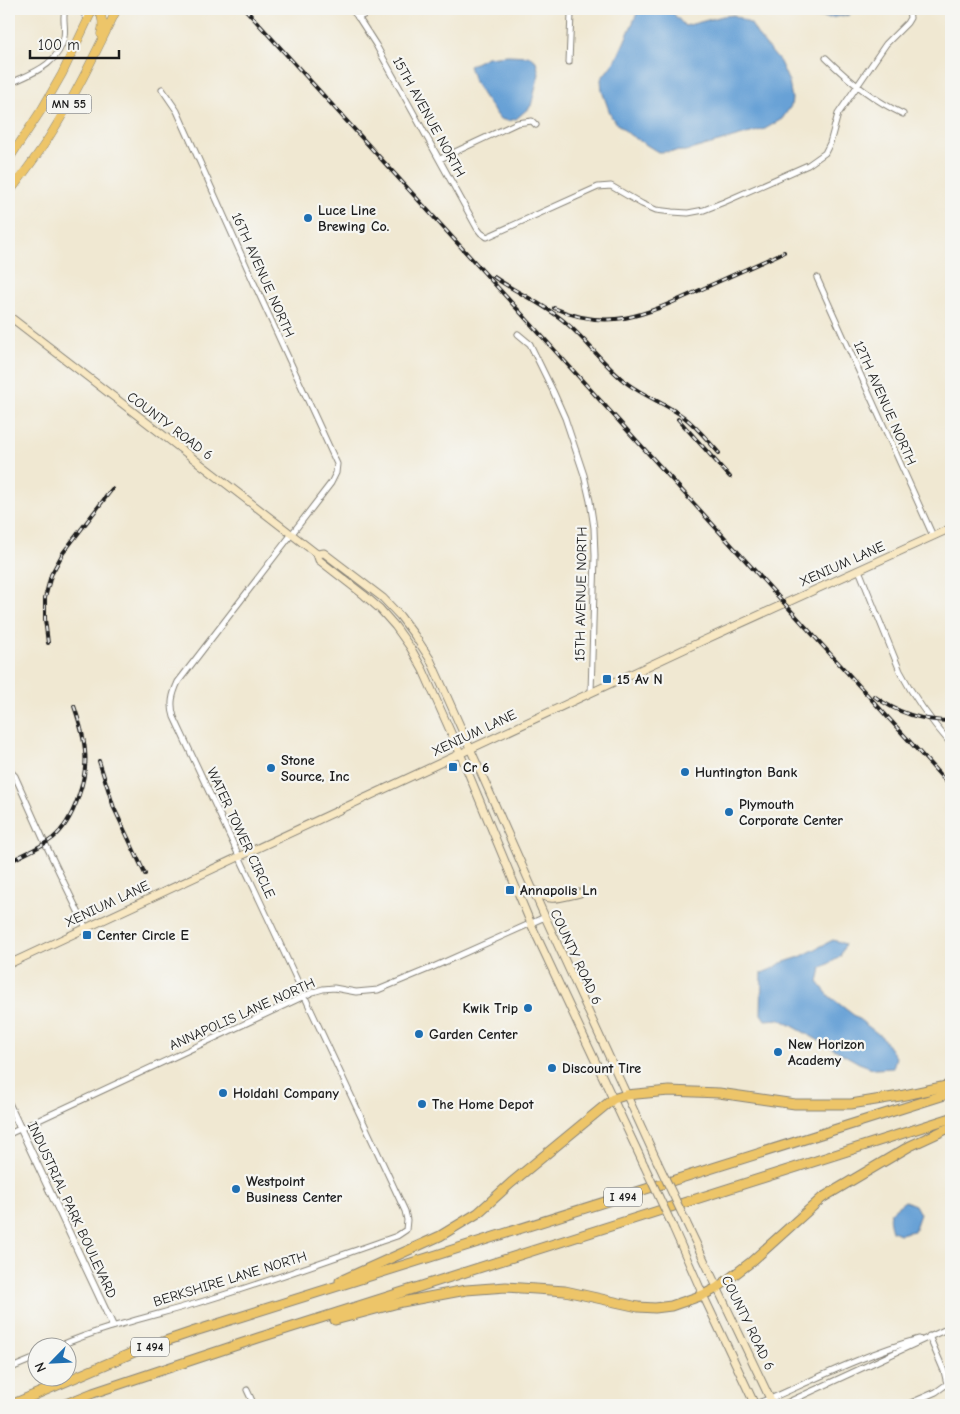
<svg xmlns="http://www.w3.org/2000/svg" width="960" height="1414" font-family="'Comic Neue',sans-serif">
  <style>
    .water { fill: #67a1d6; stroke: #425e79 }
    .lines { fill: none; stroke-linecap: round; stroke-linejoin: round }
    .minor-casing { stroke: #868277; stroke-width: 7 }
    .tertiary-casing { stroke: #868277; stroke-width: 8 }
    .secondary-casing { stroke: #868277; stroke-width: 9 }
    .trunk-casing { stroke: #868277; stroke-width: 9 }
    .motorway-casing { stroke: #868277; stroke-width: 11 }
    .minor { stroke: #fff; stroke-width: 5 }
    .tertiary { stroke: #fff; stroke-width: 6 }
    .secondary { stroke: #f8e8c3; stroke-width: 7 }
    .trunk { stroke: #edc569; stroke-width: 8 }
    .motorway { stroke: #edc569; stroke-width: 9 }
    .rail-casing { stroke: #1c1c1c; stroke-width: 4 }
    .rail { stroke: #f6f6f2; stroke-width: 2; stroke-dasharray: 5.5; stroke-linecap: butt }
    .secondary-bridge-casing { stroke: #868277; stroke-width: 9; stroke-linecap: butt }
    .secondary-bridge { stroke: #f8e8c3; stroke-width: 7 }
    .poi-dot { fill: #1f6fb2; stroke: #f6f6f2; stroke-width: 2 }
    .labels { text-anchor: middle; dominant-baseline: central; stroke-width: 4.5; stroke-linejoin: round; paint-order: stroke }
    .shield { fill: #f6f6f2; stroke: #5d5d5c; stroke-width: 1 }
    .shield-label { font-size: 12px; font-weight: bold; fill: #1c1c1c }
    .street-label { font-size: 14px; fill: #1c1c1c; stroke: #f6f6f2 }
    .poi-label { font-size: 14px; font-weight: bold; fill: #1c1c1c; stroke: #f6f6f2; text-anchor: start }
  </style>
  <rect width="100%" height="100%" fill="#f6f6f2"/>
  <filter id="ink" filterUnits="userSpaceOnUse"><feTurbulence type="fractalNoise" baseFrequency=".02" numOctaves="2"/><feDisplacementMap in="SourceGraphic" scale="10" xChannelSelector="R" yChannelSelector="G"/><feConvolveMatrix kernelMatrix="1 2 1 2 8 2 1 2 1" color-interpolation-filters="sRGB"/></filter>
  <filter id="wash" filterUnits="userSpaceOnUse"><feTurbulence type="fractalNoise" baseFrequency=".0096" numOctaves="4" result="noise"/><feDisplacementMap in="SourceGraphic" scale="20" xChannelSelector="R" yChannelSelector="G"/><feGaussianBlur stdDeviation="1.12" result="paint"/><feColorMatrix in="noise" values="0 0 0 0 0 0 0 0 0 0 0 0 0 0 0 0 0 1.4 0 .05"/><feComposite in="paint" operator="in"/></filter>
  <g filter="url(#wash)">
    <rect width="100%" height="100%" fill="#f0e8d2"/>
    <path class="water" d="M639,9H669L685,26L723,16L734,15L751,24L759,37L780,62L789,82L792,99L791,106L782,119L765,129L686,151L658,152L630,135L615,122L611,116L602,91L601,79L617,58Z
      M790,9H853L849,15L828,18L808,15Z
      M508,55L529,56L536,61L539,74L531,106L516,119L508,121L500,119L483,96L474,81L469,66L487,57Z
      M833,940L845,944L840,957L821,968L818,982L829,996L882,1037L896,1057L893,1068L875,1069L859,1063L780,1019L765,1020L761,1014L762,973L774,968L781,963L800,957Z
      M905,1201L915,1205L920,1214L914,1231L899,1234L892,1231C886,1211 890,1213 905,1201Z"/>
  </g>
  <g filter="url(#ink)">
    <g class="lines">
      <g class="minor-casing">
        <path id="minor" d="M351,9L358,17L376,45L477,228L481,233L487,237L598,187L611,186L642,204L656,210L672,212L688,213L704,210L724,202L808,165L825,153L830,143L838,114L886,44L907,23L910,18L909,9
          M826,58C849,81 873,100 903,114
          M569,62L571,14V9
          M9,84C32,73 59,65 64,37C66,27 62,18 65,9
          M440,159L517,123L532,121L536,125
          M817,278L933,536
          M518,334L530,344L553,391L565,418L584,475L590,501L594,528L595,556L591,692
          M859,570L900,671C914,698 931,721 951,744
          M9,770L15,776L45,843L86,928
          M9,1134L313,992L323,989L334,988L356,992L378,990L431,968L545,917
          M59,1346C103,1327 149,1317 194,1304C262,1284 330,1259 397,1236L406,1230L407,1220L405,1211L174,717C170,704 172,695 178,682L331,483L336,473L337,464L254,283L177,111L162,89
          M9,1369L38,1357
          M247,1390L254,1405
          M770,1399C819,1377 868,1353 919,1339
          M782,1405L951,1327
          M906,1405L936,1392L947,1384L944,1371L929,1336"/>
      </g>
      <g class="tertiary-casing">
        <path id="tertiary" d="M81,9L88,19
          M358,17L376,9
          M9,1104L113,1326
          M754,1405L770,1399"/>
      </g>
      <g class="secondary-casing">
        <path id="secondary" d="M9,316L317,554L319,560L364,595L380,609L395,626L410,647L423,670L460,753L531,924L644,1165
          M317,554L324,553L383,598L400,616L415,636L430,659L449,701L545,917L657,1161
          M534,890C550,904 561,897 580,893
          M9,964L689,647L951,528
          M686,1222L773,1405
          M673,1227L703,1295L755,1405"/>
      </g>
      <g class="trunk-casing">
        <path id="trunk" d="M98,9C103,17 104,24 101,34
          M9,159L42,109L62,74L93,9
          M9,193C23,174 38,155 51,134C76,94 96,52 117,9"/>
      </g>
      <g class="motorway-casing">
        <path id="motorway" d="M340,1281L440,1236L478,1213L511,1183L613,1099L626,1095L669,1091L719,1093L795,1104H851L900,1096L951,1085
          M335,1320L402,1302L466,1290L506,1287L565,1291L638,1307L655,1308L671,1306L703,1295L717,1288L751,1262L822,1198L910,1146L951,1127
          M11,1405L139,1350L195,1331L951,1093
          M63,1405L93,1393L258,1338L951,1118"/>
      </g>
      <use href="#minor" class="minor"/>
      <use href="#tertiary" class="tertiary"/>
      <use href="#secondary" class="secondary"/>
      <use href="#trunk" class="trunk"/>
      <use href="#motorway" class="motorway"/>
      <g class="rail-casing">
        <path id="rail" d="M245,9L951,787
          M494,277C517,293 544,304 565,322C588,341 604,366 628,384C646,397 666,404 684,417C697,427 708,441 719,453
          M554,308C611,333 649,313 700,290C728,277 756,265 784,252
          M678,419L730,477
          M48,643L45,619V598L51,575L63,553L112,489
          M874,696C897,713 923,721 951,721
          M99,761L114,808L145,874
          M9,862C23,854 40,848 53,838C74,821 88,777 85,751C84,735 79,721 74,706"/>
      </g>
      <use href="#rail" class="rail"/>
      <g class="secondary-bridge-casing">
        <path id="secondary-bridge" d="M657,1161L686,1222
          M644,1165L673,1227"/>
      </g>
      <use href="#secondary-bridge" class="secondary-bridge"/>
    </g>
  </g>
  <g class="poi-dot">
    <circle cx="308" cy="218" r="5"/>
    <rect x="602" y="674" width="10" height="10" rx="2.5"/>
    <rect x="448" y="762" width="10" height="10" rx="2.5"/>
    <circle cx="271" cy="768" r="5"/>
    <circle cx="685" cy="772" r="5"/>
    <circle cx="729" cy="812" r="5"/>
    <rect x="505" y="885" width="10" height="10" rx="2.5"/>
    <rect x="82" y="930" width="10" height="10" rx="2.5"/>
    <circle cx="528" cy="1008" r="5"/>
    <circle cx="419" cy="1034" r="5"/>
    <circle cx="778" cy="1052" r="5"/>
    <circle cx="552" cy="1068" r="5"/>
    <circle cx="223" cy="1093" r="5"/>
    <circle cx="422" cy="1104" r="5"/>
    <circle cx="236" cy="1189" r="5"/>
  </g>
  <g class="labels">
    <g class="shield">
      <rect x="46.5" y="94.5" width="45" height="19" rx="4"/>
      <rect x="604" y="1187.5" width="38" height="19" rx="4"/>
      <rect x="131" y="1337.5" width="38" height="19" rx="4"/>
    </g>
    <g class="shield-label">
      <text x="69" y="104">MN 55</text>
      <text x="623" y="1197">I 494</text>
      <text x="150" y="1347">I 494</text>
    </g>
    <g class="street-label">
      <text transform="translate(429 117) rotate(61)">15TH AVENUE NORTH</text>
      <text transform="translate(263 275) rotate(66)">16TH AVENUE NORTH</text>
      <text transform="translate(885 403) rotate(66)">12TH AVENUE NORTH</text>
      <text transform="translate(170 426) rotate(37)">COUNTY ROAD 6</text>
      <text transform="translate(842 564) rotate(-24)">XENIUM LANE</text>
      <text transform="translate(581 594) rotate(-89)">15TH AVENUE NORTH</text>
      <text transform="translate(474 733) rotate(-25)">XENIUM LANE</text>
      <text transform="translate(241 833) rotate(65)">WATER TOWER CIRCLE</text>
      <text transform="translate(107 904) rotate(-25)">XENIUM LANE</text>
      <text transform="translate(576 957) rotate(65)">COUNTY ROAD 6</text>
      <text transform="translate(242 1014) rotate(-24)">ANNAPOLIS LANE NORTH</text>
      <text transform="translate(72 1210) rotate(65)">INDUSTRIAL PARK BOULEVARD</text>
      <text transform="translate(230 1279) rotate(-17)">BERKSHIRE LANE NORTH</text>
      <text transform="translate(748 1323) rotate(64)">COUNTY ROAD 6</text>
    </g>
    <g class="poi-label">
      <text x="318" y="210">Luce Line<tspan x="318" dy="16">Brewing Co.</tspan></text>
      <text x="617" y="679">15 Av N</text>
      <text x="281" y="760">Stone<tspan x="281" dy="16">Source, Inc</tspan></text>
      <text x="463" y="767">Cr 6</text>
      <text x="695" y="772">Huntington Bank</text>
      <text x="739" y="804">Plymouth<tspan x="739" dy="16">Corporate Center</tspan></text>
      <text x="520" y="890">Annapolis Ln</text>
      <text x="97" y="935">Center Circle E</text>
      <text x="518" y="1008" text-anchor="end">Kwik Trip</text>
      <text x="429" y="1034">Garden Center</text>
      <text x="788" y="1044">New Horizon<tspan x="788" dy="16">Academy</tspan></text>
      <text x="562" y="1068">Discount Tire</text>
      <text x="233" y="1093">Holdahl Company</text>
      <text x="432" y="1104">The Home Depot</text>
      <text x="246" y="1181">Westpoint<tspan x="246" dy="16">Business Center</tspan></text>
    </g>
  </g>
  <rect width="960" height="1414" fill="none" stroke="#f6f6f2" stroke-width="30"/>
  <g transform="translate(52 1362) rotate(246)"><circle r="24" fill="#f6f6f2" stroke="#9f9f9c"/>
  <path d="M0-4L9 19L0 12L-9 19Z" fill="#1f6fb2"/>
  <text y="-8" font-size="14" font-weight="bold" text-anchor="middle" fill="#1c1c1c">N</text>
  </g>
  <path d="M30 50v8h89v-8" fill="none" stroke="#1c1c1c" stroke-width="2.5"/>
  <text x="38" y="50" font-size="15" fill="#1c1c1c" stroke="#f6f6f2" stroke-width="4" paint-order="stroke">100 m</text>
</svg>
